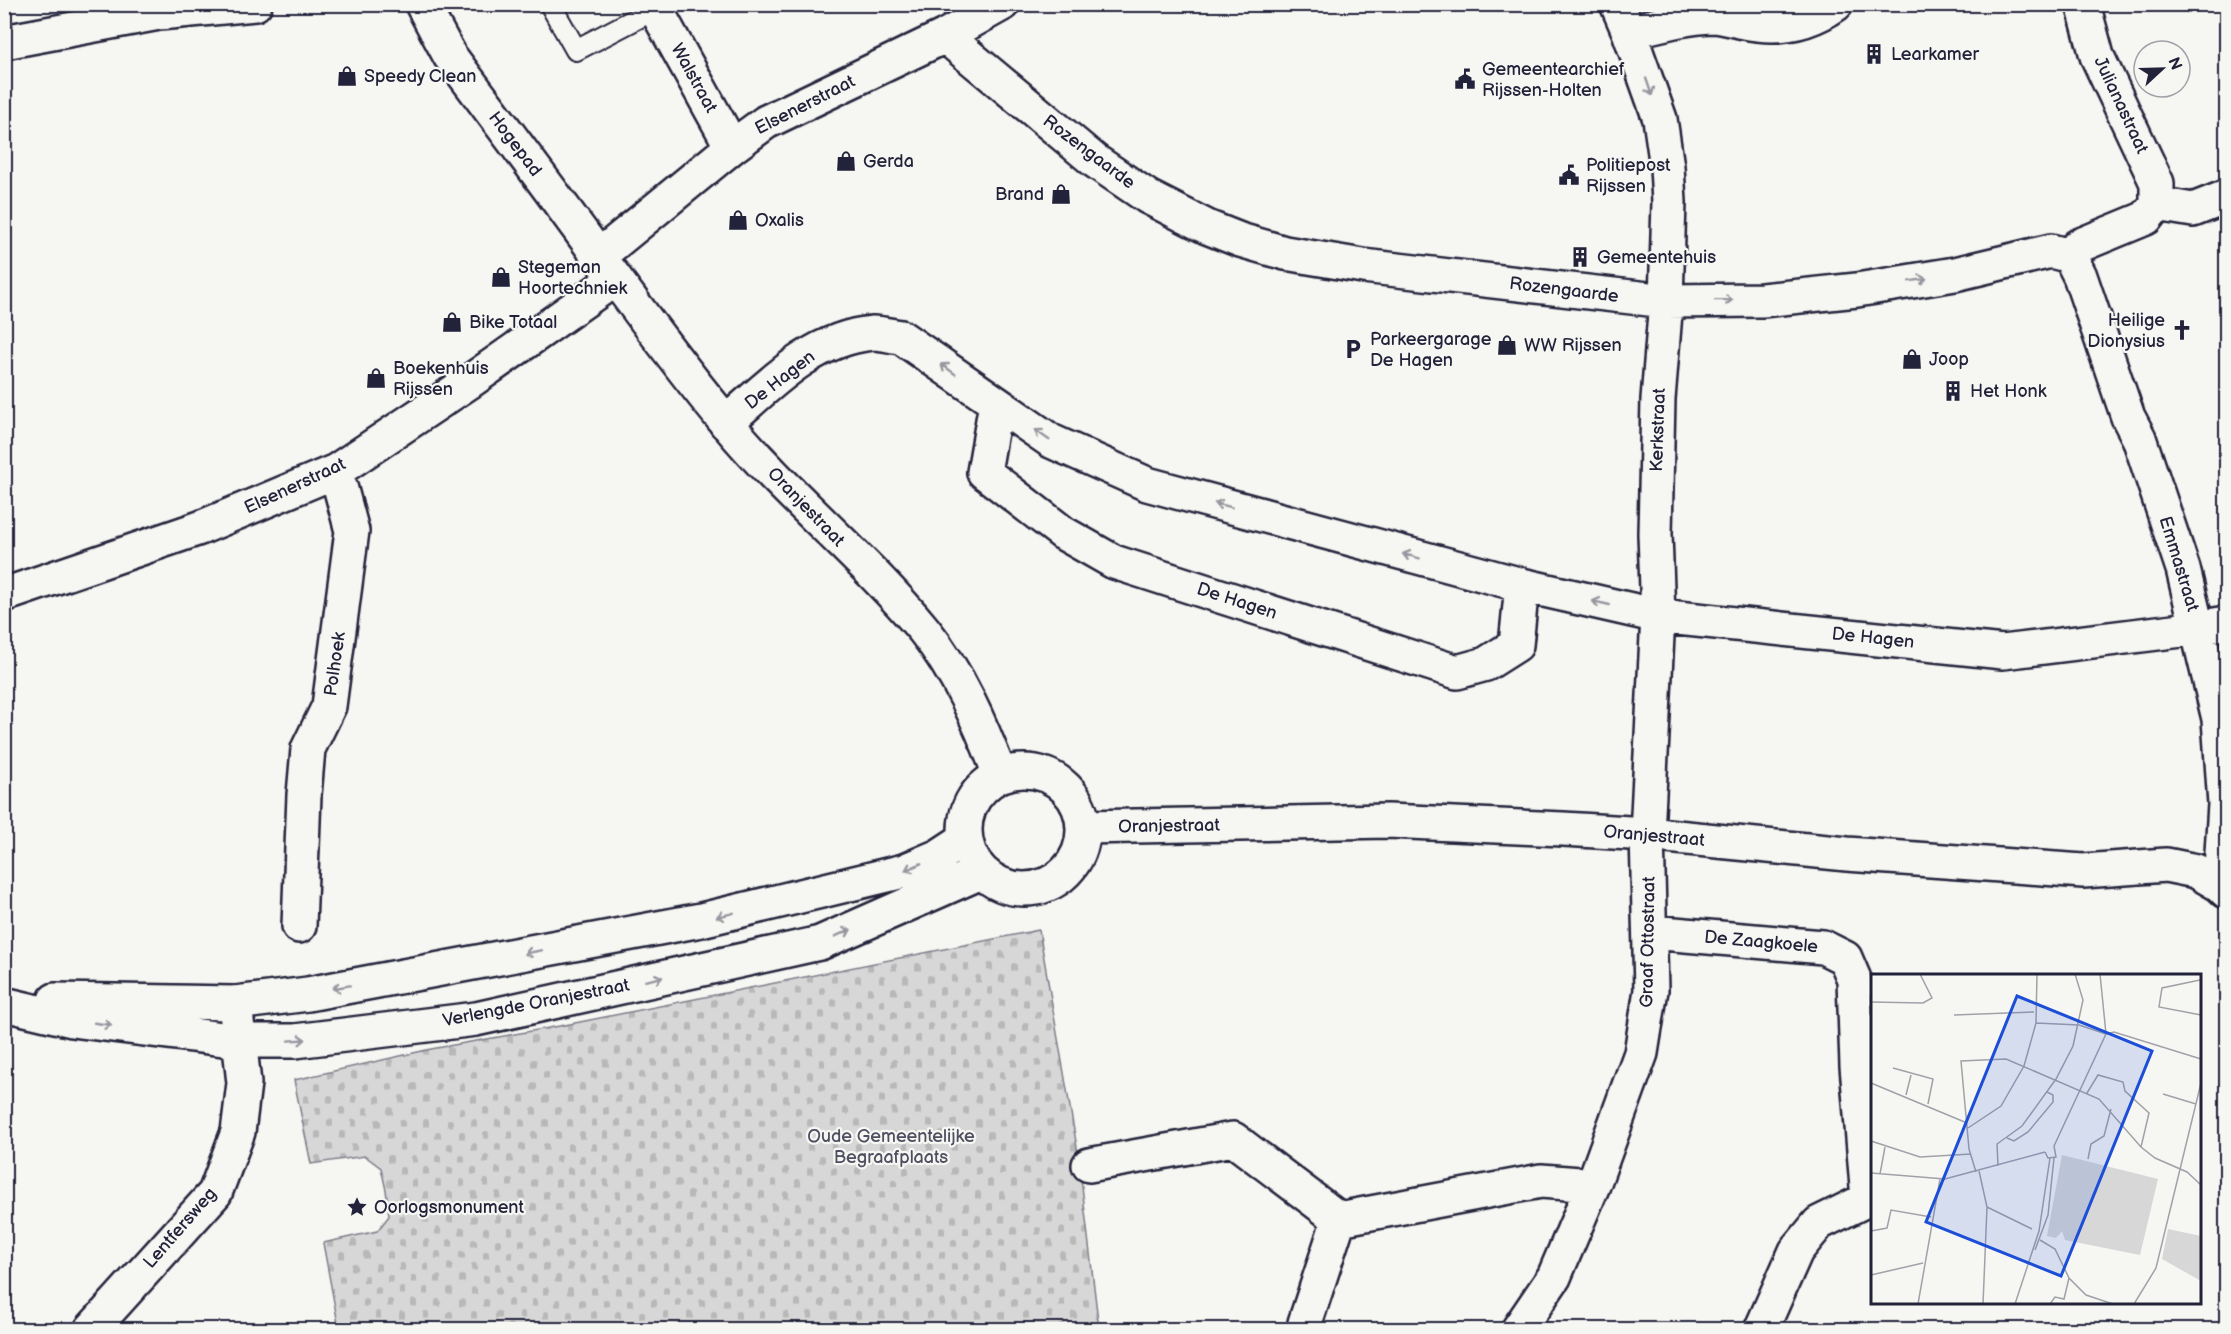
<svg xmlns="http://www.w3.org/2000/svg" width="2231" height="1334" font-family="'Balsamiq Sans',sans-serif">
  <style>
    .cemetery { fill: url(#cemetery-stones); stroke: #7c7c89; stroke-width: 1.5 }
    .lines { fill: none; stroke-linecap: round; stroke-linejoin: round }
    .lane-casing { stroke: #22223b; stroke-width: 24 }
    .street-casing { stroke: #22223b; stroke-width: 38 }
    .secondary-casing { stroke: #22223b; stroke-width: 38 }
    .lane { stroke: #f6f6f2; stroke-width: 20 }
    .street { stroke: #f6f6f2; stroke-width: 33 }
    .secondary { stroke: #f6f6f2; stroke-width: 33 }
    .oneway { stroke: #9797a0 }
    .labels { text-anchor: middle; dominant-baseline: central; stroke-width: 4.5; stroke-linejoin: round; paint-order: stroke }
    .poi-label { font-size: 18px; fill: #22223b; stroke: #f6f6f2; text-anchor: start }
    .street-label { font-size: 18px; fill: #22223b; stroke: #f6f6f2 }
    .park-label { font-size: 18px; fill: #4f4f62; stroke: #f6f6f2 }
    .inset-road { fill: none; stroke: #a1a1a9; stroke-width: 1.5 }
    .view { fill: #1d4ed8; fill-opacity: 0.15; stroke: #1d4ed8; stroke-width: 3 }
    .inset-edge { fill: none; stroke: #22223b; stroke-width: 3 }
  </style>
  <defs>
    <pattern id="cemetery-stones" width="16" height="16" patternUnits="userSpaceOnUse" patternTransform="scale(1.5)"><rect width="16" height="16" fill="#d7d7d7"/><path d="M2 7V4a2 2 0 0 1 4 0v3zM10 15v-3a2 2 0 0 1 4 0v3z" fill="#b8b8b9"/></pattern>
  </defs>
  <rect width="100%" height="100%" fill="#f6f6f2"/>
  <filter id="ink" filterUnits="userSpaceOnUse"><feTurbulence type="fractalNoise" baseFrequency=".0167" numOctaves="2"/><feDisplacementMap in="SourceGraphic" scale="12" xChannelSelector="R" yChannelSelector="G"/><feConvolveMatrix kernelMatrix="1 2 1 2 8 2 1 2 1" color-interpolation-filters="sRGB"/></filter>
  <g filter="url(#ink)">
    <path class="cemetery" d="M1039,930L1078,1153L1099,1329H339L323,1243L377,1231L389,1216L386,1190L381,1168L365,1156L311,1164L294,1080L431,1049L560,1026Z"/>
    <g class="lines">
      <g class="lane-casing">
        <path id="lane" d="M550,4L576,50L655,9"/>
      </g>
      <g class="street-casing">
        <path id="street" d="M653,4L732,147
          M2083,4L2097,56L2157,183V204
          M1629,32C1657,25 1688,16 1716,16C1725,17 1735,20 1744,22C1777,29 1808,24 1836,4
          M945,36L1095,161L1148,197L1207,227L1240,240L1285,253L1363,266L1666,301L1762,300L1857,290L1955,274L2051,251L2070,256
          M4,42L159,13L255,4
          M2157,204L2193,210L2226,197
          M599,256L732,147L766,122L945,36L1002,4
          M2070,256L2080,276L2128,417L2139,438L2183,569L2219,719L2225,804L2220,885L2226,883
          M2070,256L2078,246L2146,218L2157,204
          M996,403L984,472L1063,533L1114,562L1457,672L1486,664L1516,645L1522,585
          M726,423C769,385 813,338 873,333C882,333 892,336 901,337L1051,441L1147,484L1522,585L1658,616L2003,652L2198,628L2226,623
          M4,595L200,528L336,471L469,382L615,279
          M299,926L304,795L308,749L329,706L352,531L336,471
          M1651,932L1823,947L1845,958L1854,979L1857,1066L1868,1199L1819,1223L1796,1251L1761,1330
          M1089,1165L1233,1139L1339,1219L1541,1181L1593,1185
          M1305,1323L1339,1219
          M91,1330L215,1193L238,1132L244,1083L235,1003
          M1518,1330L1554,1277L1593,1185L1641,1053L1651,990L1647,834L1658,616L1655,534L1658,399L1666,301L1669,202L1667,167L1660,119L1629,32L1617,4"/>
      </g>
      <g class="secondary-casing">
        <path id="secondary" d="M422,4L450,56C500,123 551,190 600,258C641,313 681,369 725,421C786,495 863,556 924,630C958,672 981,725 1000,775
          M965 830a59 59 0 1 1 118 0a59 59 0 1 1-118 0Z
          M1083,827L1388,821L1563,829L1647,834L1847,854L2083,871L2166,865L2196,871L2220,885L2226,891
          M55,1000L235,1003L308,994L701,920L904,871L939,856L965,839
          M4,1004L72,1020L239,1041H295L476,1019L820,943L981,872"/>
      </g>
      <use href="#lane" class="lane"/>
      <use href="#street" class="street"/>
      <use href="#secondary" class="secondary"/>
    </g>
    <defs><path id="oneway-shaft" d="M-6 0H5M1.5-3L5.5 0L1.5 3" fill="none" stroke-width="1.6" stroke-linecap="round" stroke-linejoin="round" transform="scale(1.5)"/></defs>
    <g class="oneway">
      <use href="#oneway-shaft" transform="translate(1649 87) rotate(71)"/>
      <use href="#oneway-shaft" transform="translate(1918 280) rotate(-9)"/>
      <use href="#oneway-shaft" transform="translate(1724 300) rotate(-1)"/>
      <use href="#oneway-shaft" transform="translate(948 369) rotate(-144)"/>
      <use href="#oneway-shaft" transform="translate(1042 435) rotate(-145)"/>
      <use href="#oneway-shaft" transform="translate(1223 505) rotate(-165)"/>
      <use href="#oneway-shaft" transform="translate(1411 556) rotate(-165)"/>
      <use href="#oneway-shaft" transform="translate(1601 603) rotate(-167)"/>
      <use href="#oneway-shaft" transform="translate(913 867) rotate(156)"/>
      <use href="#oneway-shaft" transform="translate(725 915) rotate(166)"/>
      <use href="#oneway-shaft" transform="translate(843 933) rotate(-24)"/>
      <use href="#oneway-shaft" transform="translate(533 952) rotate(169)"/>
      <use href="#oneway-shaft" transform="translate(654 979) rotate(-12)"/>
      <use href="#oneway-shaft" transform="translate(341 987) rotate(170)"/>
      <use href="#oneway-shaft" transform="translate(103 1024) rotate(8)"/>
      <use href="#oneway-shaft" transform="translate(297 1040) rotate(-4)"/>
    </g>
  </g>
  <defs>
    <g id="building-bare" transform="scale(1.62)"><path d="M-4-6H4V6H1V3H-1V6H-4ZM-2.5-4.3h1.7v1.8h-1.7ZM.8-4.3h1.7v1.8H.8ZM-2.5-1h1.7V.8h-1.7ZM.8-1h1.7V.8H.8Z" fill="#22223b" stroke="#f6f6f2" stroke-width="2.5" paint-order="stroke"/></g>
    <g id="shop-bare" transform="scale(1.62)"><path d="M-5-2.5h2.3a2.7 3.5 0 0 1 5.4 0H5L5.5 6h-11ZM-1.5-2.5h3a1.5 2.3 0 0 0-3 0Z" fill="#22223b" stroke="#f6f6f2" stroke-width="2.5" paint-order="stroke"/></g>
    <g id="civic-bare" transform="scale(1.62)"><path d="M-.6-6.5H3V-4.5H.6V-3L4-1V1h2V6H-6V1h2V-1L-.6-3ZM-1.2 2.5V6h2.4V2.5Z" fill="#22223b" stroke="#f6f6f2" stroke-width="2.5" paint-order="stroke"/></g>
    <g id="church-bare" transform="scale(1.62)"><path d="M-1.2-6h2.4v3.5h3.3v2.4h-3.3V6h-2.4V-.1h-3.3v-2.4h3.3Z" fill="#22223b" stroke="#f6f6f2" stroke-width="2.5" paint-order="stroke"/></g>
    <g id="parking-bare" transform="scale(1.62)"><path d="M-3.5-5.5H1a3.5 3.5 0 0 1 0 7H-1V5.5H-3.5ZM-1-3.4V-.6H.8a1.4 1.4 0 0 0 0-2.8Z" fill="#22223b" stroke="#f6f6f2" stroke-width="2.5" paint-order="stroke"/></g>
    <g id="sight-bare" transform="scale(1.62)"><path d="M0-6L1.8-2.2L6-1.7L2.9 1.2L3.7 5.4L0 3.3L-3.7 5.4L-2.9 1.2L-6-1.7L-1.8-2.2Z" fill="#22223b" stroke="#f6f6f2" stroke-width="2.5" paint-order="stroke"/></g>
  </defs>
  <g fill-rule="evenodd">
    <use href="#building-bare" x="1874" y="54"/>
    <use href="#shop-bare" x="347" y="76"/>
    <use href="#civic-bare" x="1465" y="79"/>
    <use href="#shop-bare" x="846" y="161"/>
    <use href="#civic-bare" x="1569" y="175"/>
    <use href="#shop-bare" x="1061" y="194"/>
    <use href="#shop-bare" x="738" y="220"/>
    <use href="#building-bare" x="1580" y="257"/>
    <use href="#shop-bare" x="501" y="277"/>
    <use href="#shop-bare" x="452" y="322"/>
    <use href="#church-bare" x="2182" y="330"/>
    <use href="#shop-bare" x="1507" y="345"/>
    <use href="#parking-bare" x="1353" y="349"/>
    <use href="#shop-bare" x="1912" y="359"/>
    <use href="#shop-bare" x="376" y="378"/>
    <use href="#building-bare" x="1953" y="391"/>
    <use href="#sight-bare" x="357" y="1207"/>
  </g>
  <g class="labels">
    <g class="poi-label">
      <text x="1891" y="54">Learkamer</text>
      <text x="1482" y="69">Gemeentearchief<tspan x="1482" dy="21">Rijssen-Holten</tspan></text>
      <text x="364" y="76">Speedy Clean</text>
      <text x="863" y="161">Gerda</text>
      <text x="1586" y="165">Politiepost<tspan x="1586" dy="21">Rijssen</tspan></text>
      <text x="1044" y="194" text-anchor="end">Brand</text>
      <text x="755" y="220">Oxalis</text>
      <text x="1597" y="257">Gemeentehuis</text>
      <text x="518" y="267">Stegeman<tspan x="518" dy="21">Hoortechniek</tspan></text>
      <text x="2165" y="320" text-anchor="end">Heilige<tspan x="2165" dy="21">Dionysius</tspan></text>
      <text x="469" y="322">Bike Totaal</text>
      <text x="1370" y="339">Parkeergarage<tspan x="1370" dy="21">De Hagen</tspan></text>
      <text x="1524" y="345">WW Rijssen</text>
      <text x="1929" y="359">Joop</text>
      <text x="393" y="368">Boekenhuis<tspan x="393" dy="21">Rijssen</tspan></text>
      <text x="1970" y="391">Het Honk</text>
      <text x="374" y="1207">Oorlogsmonument</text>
    </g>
    <g class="street-label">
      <text transform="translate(694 78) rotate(61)">Walstraat</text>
      <text transform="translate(805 105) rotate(-27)">Elsenerstraat</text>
      <text transform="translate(2121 105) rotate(65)">Julianastraat</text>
      <text transform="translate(515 144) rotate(53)">Hogepad</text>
      <text transform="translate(1089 152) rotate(37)">Rozengaarde</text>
      <text transform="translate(1564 290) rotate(7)">Rozengaarde</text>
      <text transform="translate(780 380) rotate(-38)">De Hagen</text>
      <text transform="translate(1658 430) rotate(-88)">Kerkstraat</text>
      <text transform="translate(295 486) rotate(-25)">Elsenerstraat</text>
      <text transform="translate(806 507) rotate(46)">Oranjestraat</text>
      <text transform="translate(2179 564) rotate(73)">Emmastraat</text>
      <text transform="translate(1237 601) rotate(18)">De Hagen</text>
      <text transform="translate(1873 638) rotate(6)">De Hagen</text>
      <text transform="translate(335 664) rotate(-82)">Polhoek</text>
      <text transform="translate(1169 826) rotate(-1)">Oranjestraat</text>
      <text transform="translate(1654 836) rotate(5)">Oranjestraat</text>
      <text transform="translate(1648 942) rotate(-89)">Graaf Ottostraat</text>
      <text transform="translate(1761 942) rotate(5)">De Zaagkoele</text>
      <text transform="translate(536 1003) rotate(-11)">Verlengde Oranjestraat</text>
      <text transform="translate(180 1228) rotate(-49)">Lentfersweg</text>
    </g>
    <g class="park-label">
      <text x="891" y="1136">Oude Gemeentelijke<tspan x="891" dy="21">Begraafplaats</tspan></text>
    </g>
  </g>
  <g transform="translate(1871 974)">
    <rect width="330" height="330" fill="#f6f6f2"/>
    <path d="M297,255L330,262V307L291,285Z" fill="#d7d7d7"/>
    <path d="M191,181L287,205L269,281L194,266L191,257L185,264L176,262Z" fill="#d7d7d7"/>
    <path class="inset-road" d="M229,0L235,60M329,6L291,14L288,33L330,41M0,28L52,29L61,24L49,0M83,41L163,38M165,49L208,51L235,60M235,60L243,58L330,85M22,94L62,105L57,130M0,109L96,149M216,119L227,101L252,108L254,117L278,139L270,173M292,120L325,130M35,121L40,101M97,154L130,132L153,92L165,49L166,0M136,164L143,167L157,158L182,128V121L176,118M0,167L49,183L100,180M183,172L235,60M174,178L177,184L185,183L183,172M217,185L220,170L233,162L240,135M127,192L126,170L151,152L185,105L202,72L212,26L204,0M108,197L116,233L112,330M105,198L98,175L90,87L135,85L228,125L270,173L284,184L316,198L330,211M0,199L74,205L174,178M9,200L14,173M116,233L161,255M0,257L16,254L20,236L60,243M169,266L184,275L198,304L215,321L242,330M164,276L177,241L183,184M0,301L52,289M47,330L69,205M144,330L168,257L179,184M179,330L184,323L193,325L198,304M263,330L285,294L330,109"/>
    <path class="view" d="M146,22L281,77L190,302L55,248Z"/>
    <rect width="330" height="330" class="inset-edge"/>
  </g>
  <rect width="2231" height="1334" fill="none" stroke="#f6f6f2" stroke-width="24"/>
  <rect x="12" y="12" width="2207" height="1310" fill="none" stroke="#22223b" stroke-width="2" filter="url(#ink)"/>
  <g transform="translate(2162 69) rotate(68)"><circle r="28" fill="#f6f6f2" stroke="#a1a1a9" stroke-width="1.5"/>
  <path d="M0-4.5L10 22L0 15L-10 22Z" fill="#22223b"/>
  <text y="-9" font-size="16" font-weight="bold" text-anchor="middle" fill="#22223b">N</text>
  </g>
</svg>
